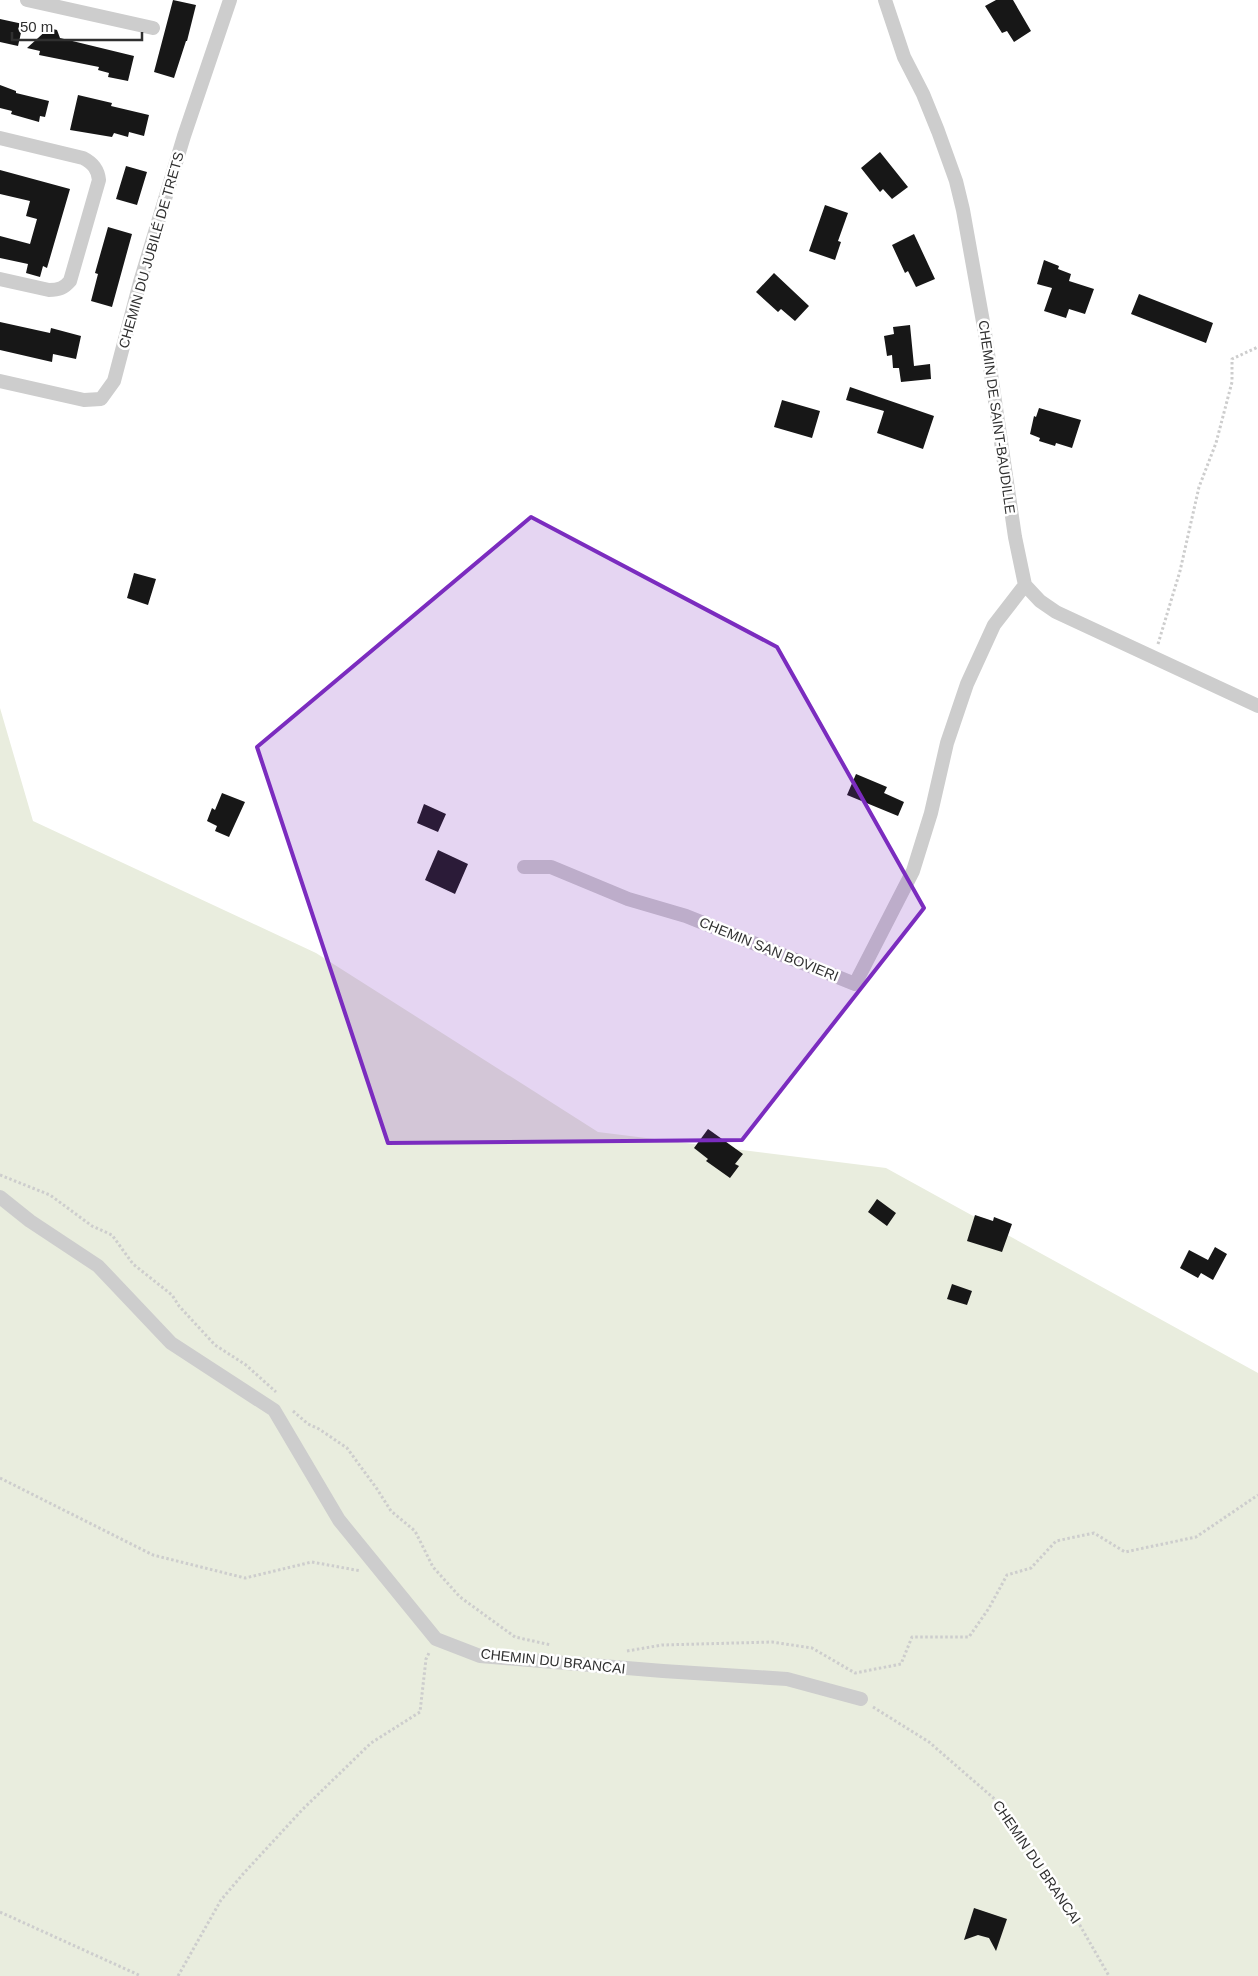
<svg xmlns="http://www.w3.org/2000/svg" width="1258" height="1976" font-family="Arial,sans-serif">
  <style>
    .green { fill: #e9edde }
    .building { fill: #171717 }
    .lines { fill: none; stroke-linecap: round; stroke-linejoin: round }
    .path { stroke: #cdcdcd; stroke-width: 3; stroke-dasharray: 2.5 2.5; stroke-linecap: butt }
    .street { stroke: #cdcdcd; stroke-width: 14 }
    .marked { fill: #7b2cbf; fill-opacity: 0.2; stroke: #7b2cbf; stroke-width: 4; stroke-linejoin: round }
    .labels { text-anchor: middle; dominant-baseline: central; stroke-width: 5; stroke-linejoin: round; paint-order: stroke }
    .street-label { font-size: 14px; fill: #303030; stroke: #fff }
  </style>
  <rect width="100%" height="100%" fill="#fff"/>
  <path class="green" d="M0,708L33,821L316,953L598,1132L886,1168L1258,1373V1976H0Z"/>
  <path class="building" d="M173,0L196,5L187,41H186L174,78L154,72Z
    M996,0H1013L1031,31L1014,42L1007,31L1002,33L985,6Z
    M0,19L23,24L18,46L0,42Z
    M49,28L57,30L60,38L134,56L128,81L108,77L109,73L98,70L99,67L39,55L40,51L27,48Z
    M0,85L16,91V93L49,101L45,117L40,116L39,122L11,114L12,111L0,108Z
    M78,95L112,103L111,106L149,115L144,136L129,132L128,137L114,133L112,137L70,130Z
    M880,152L908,187L892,199L883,189L880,192L861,168Z
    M126,166L147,172L137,205L116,199Z
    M0,170L70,189L47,268L43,266L40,277L26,273L28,264L0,258V236L30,244L37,219L26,216L30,201L0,194Z
    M825,205L848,213L838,241L841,242L835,260L809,251Z
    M108,227L132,234L112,307L91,301L98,274L95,273Z
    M914,234L935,279L916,287L908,271L905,273L892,245Z
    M1044,260L1059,266L1058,269L1071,274L1069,281L1094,289L1085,314L1069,309L1066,318L1044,311L1052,288L1037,284Z
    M774,273L809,306L795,321L781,309L778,312L756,292Z
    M1139,294L1213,323L1206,343L1131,314Z
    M0,322L50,333L51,328L81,336L76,359L53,354L52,362L0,350Z
    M910,325L914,366L930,364L931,379L901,382L899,368H893L892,355L887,356L884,336L894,334L893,327Z
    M850,387L934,416L923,449L877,433L884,411L846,400Z
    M782,400L820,411L812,438L774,427Z
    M1039,408L1081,420L1072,448L1056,443L1055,446L1039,441L1040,438L1030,434L1034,416L1036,417Z
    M134,573L156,579L148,605L127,598Z
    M856,774L887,787L884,793L904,802L898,816L847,795Z
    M222,793L245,802L229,837L215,831L217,826L207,821L212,808L215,810Z
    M424,804L446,814L438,832L417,823Z
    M438,850L468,864L455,894L425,880Z
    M708,1129L743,1154L735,1164L739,1166L730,1178L706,1161L708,1159L694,1148Z
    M877,1199L896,1213L887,1226L868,1212Z
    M975,1215L993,1221L994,1217L1012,1224L1002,1252L967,1241Z
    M1215,1247L1227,1254L1213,1280L1201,1273L1198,1278L1180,1268L1189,1250L1208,1260Z
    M952,1284L972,1291L967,1305L947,1299Z
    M974,1908L1007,1919L996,1951L989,1938L978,1935L964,1940Z"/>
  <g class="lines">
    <path class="path" d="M1158,644L1180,571L1199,487L1216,443L1232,382V359L1258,347
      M0,1175L50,1195L92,1226L112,1235L133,1264L172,1295L179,1306L215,1345L246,1365L276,1392
      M293,1411L308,1424L319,1429L347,1448L377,1489L391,1511L415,1531L433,1567L460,1597L515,1637L551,1645
      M0,1478L153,1555L245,1578L312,1562L361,1571
      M627,1651L662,1645L772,1642L812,1648L855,1673L901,1664L912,1637H969L989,1608L1007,1575L1031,1568L1056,1541L1094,1533L1125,1552L1196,1537L1258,1495
      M873,1707L929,1742L998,1802L1070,1908L1109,1976
      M0,1912L141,1976
      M178,1976L221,1900L243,1874L302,1810L371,1743L420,1712L426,1659L430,1651"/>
    <path class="street" d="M27,0L153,28
      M885,0L904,57L923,94L938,131L956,181L963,210L985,333L1015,537L1025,585L1040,601L1056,612L1258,706
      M0,138L83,158C93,163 98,169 99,180L70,281C64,288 59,290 49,290L0,279
      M0,381L84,400L101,399L114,381L140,282L184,136L230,0
      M524,867H551L628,899L686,916L855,984L913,871L931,813L947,743L967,684L994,625L1025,585
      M0,1197L30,1221L98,1266L171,1343L274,1410L339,1520L436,1639L480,1656L663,1671L787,1679L861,1699"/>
  </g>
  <path class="marked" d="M531,517L777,647L924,908L742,1140L388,1143L257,747Z"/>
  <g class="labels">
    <g class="street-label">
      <text transform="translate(151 250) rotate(-74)">CHEMIN DU JUBILÉ DE TRETS</text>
      <text transform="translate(997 417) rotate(82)">CHEMIN DE SAINT-BAUDILLE</text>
      <text transform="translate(769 949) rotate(22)">CHEMIN SAN BOVIERI</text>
      <text transform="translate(553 1661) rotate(6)">CHEMIN DU BRANCAI</text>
      <text transform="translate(1037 1862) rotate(56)">CHEMIN DU BRANCAI</text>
    </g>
  </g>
  <path d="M12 32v8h130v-8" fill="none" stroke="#303030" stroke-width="2.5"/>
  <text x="20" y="32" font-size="15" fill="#303030" stroke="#ffffff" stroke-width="4" paint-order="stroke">50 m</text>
</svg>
